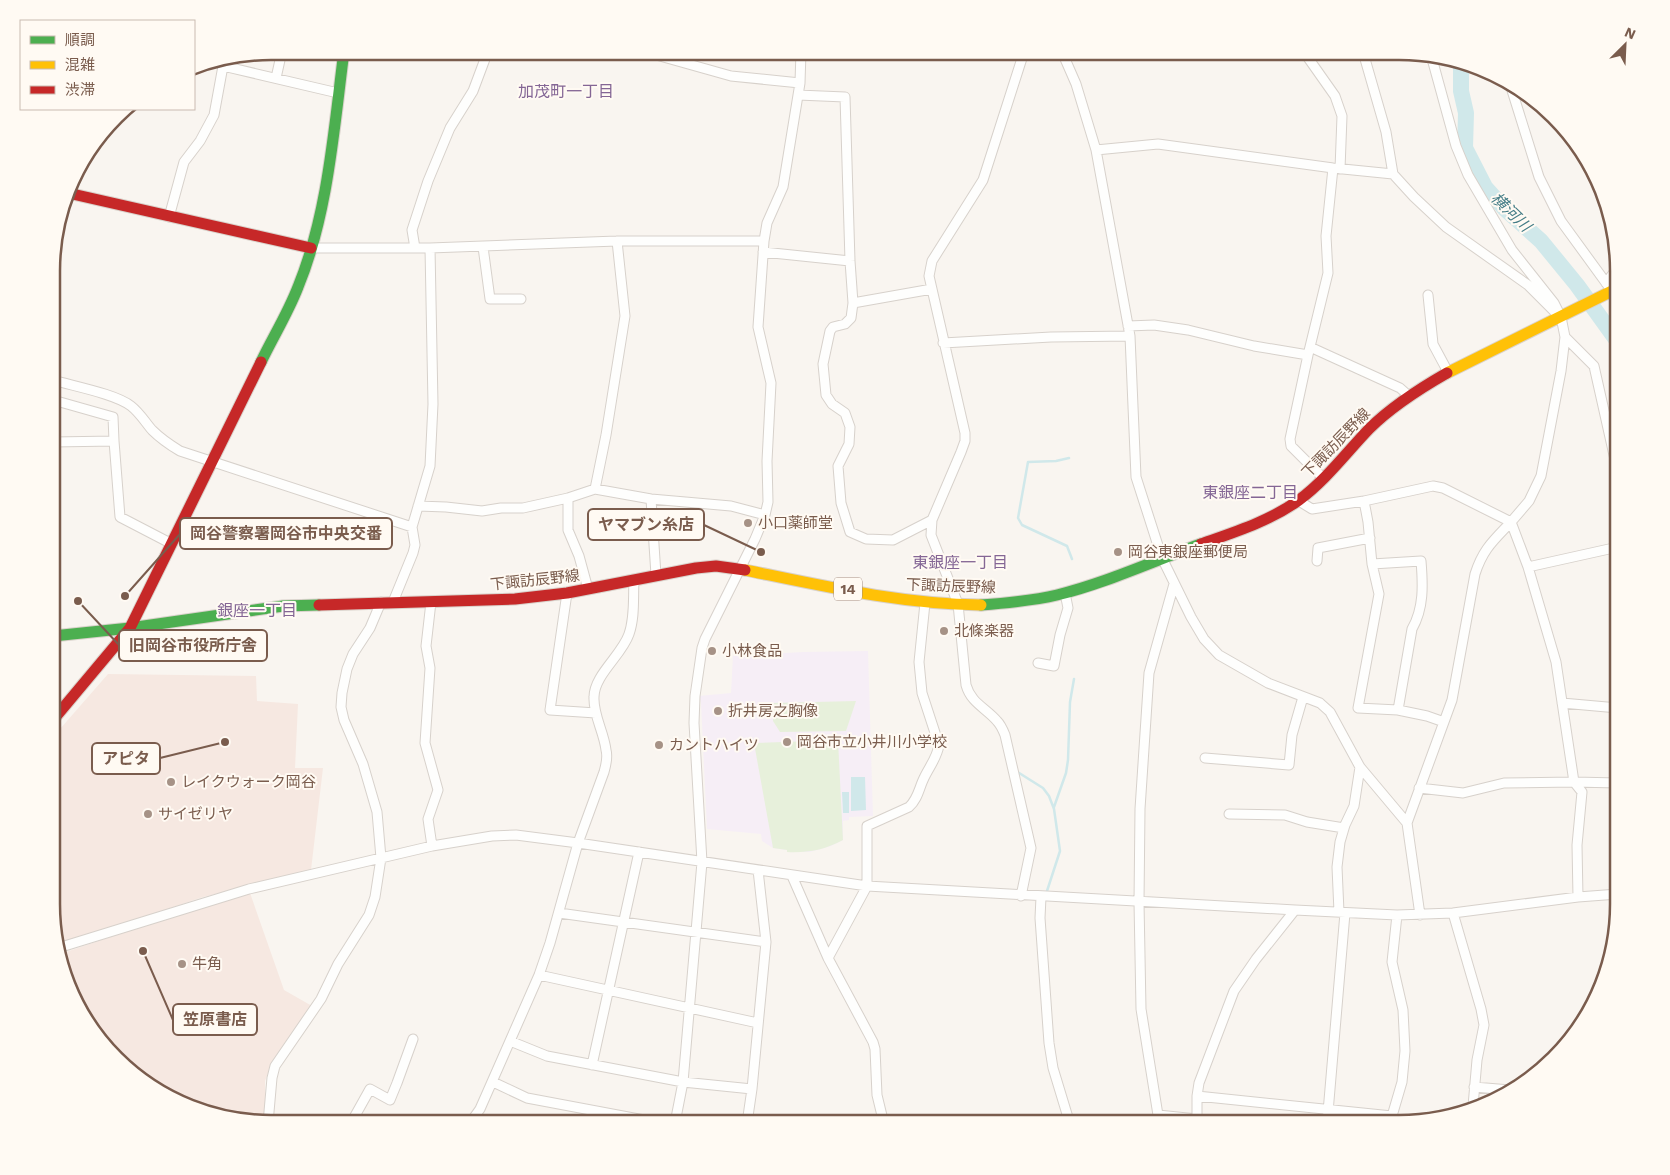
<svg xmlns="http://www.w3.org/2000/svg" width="1670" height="1175" font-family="'Work Sans','Noto Sans JP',sans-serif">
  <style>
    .commercial { fill: #f6e8e1 }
    .education { fill: #f6eef6 }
    .green { fill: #e7f0db }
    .water { fill: #d0e8ea }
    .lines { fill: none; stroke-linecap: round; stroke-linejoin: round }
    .stream { stroke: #d0e8ea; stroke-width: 2.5 }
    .river { stroke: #d0e8ea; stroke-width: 16 }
    .street-casing { stroke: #d7d1cb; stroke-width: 11 }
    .fast-casing { stroke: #d9d2cb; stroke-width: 13 }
    .slow-casing { stroke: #d9d2cb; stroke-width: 13 }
    .jam-casing { stroke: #d9d2cb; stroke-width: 13 }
    .street { stroke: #fefefd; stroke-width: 9 }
    .fast { stroke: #4caf50; stroke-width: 11 }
    .slow { stroke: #ffc107; stroke-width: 11 }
    .jam { stroke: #c62828; stroke-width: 11 }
    .poi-dot { fill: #a69286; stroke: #fffaf3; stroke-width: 2 }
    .labels { text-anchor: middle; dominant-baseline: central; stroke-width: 4; stroke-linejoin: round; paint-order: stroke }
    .shield { fill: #fffaf3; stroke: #a28b7f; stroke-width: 1 }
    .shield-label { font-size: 14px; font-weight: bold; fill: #7a5c4d }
    .street-label { font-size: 15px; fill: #7a5c4d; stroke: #fffaf3 }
    .poi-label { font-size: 15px; fill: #7a5c4d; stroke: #fffaf3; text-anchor: start }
    .neighbourhood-label { font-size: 16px; fill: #846695; stroke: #fffaf3 }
    .water-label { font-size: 16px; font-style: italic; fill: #437c86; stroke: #fffaf3 }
    .rim { fill: none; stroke: #7a5c4d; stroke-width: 2.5 }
    .leader { fill: none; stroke: #7a5c4d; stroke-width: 2 }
    .callout-dot { fill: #7a5c4d; stroke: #fffaf3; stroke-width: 2 }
    .callout { fill: #fffaf3; stroke: #7a5c4d; stroke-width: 2 }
    .callout-label { font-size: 16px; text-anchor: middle; font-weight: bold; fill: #7a5c4d }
  </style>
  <rect width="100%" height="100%" fill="#f9f5f0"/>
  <path class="commercial" d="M108,674L256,676L257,701L298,704L295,768H323L311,870L203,897L99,932L57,943L53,932V737Z
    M250,893L284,990L312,1006L268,1073L265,1081V1093H267L264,1123L200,1112L137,1079L81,1014L60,954L208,904Z"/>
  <path class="education" d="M868,651L873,816L849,817V820L843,821V840L831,846L810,852H787V850L773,848L762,841L761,834L707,829L701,703L699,696L731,693L733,656L803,652Z"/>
  <path class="green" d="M856,701L846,731L780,732L773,721V703Z
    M838,740L843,840C825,850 807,853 787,852V850L773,848L754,743Z"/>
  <path class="water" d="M851,777H865L866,810L851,811Z
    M842,792H849V813H843Z"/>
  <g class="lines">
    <path class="stream" d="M1069,458L1056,461L1028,462L1018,518L1022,525L1067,546L1072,559
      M1016,771L1043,788L1049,796L1054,809L1060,851L1047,891
      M1054,807L1066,773L1068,760L1070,702L1074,679"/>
    <path class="river" d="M1457,60L1461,66V91L1466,113L1465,148L1485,187L1504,208L1541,241L1577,285L1618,342"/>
    <g class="street-casing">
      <path id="street" d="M642,51L731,76L800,83
        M1062,52L1076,84L1096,150L1130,336L1136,477L1162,558L1191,617L1204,639L1219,655L1268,683L1320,703L1330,712L1360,767L1407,823
        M1304,52L1335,96L1342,116L1340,169
        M1363,52L1386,132L1393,174
        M1431,55L1456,146L1468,175L1512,250L1554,303L1561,317L1565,337L1561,371L1541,476L1529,501L1511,522L1528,567L1556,662L1574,782L1582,792L1577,845L1578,897
        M224,62L223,66L338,93
        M276,78L282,51
        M1510,84L1539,177L1561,221L1612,291
        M798,95L845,97L850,261L853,303L851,318L845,324L833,327L830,331L823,364L826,395L832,404L845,413L850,427L849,444L838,466L841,503L850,532L866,539L893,540L932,520
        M1096,150L1158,144L1333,168L1393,174L1414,197L1446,227L1528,285L1558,315
        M169,217L184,162L200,141L214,115L223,66
        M483,247L490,299H521
        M311,248H430L617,241H764
        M415,248L412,230L428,181L450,128L473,91L488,51
        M763,252L850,261
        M1606,283L1618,267
        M1428,295L1433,344L1448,372
        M853,303L932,289
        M1128,326L1154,325L1188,330L1254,346L1308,355
        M1565,337L1594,366L1618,473
        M943,343L1051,337L1130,336
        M1310,347L1400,388L1409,396
        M53,380C73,386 116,394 131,406C140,413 145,422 152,430C161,439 170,445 180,451L412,527
        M53,400L113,417L114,441
        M53,442L114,441L120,517L172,544
        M1324,479L1291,446L1290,439L1308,355L1328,273L1326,236L1333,168
        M595,489L606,435L625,316L617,241
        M568,498V530L579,556L588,589
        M651,499L656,575
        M1299,501L1312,509L1364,501L1433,486L1443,488L1511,522C1493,541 1483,549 1475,574L1452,700L1407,823L1420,915
        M1364,501L1368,522L1372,564L1379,594L1358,708L1398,710L1412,629C1424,608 1423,585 1421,561L1372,564
        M418,506L446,507L482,511L501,508H523L568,498L595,489L651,499L731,506L765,515
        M1317,561L1318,548L1370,538
        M1528,567L1618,547
        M567,593L550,710L596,713
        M393,602L413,553L415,545L412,527L430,466L433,404L430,248
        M431,602L426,646L430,668L425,743L438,790L428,819L432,846
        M1038,663L1054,666L1060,635L1068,608L1065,593
        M1562,703L1618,708
        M1398,710L1427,716L1444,722
        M1205,758L1289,765L1292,735L1303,697
        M1419,788L1463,793L1504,783L1574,782L1618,783
        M1229,814L1285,815L1307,822L1344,828
        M792,876L828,958L873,1042L875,1049L877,1095L884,1124
        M1021,896L1031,848L1005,735C1003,730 1001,725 997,721C986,708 971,703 966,685L958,604L931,535L932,520L961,452L965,441V433L929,276L932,261L983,180L1024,52
        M1041,897L1040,918L1049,1043L1053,1068L1070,1124
        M1339,912L1337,867L1340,842L1345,825L1354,806L1360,767
        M559,913L766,942
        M1453,913L1481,1009L1484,1025L1477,1060L1473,1106
        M58,948L249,889L432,846L492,836L516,835L578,843L867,886L1295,910L1397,915L1453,913L1578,897L1618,894
        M828,958L867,886V826L909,807C918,799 919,788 924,778C929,767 937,758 939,745L922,693L919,662L925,603
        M539,975L758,1023
        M510,1041L547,1056L683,1082L752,1089
        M592,1065L639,852
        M493,1082L527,1098L660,1123
        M1474,1087L1510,1090
        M1197,1096L1392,1116
        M1158,1115L1197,1119V1096L1199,1083L1234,991L1256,959L1295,910
        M268,1123L272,1078L275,1066L321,999L338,964L369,915L375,897L381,858L377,812L363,764L344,720L341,707L342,693L347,669L353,654L370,628L381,602
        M351,1123L370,1089L390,1100L397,1083L413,1039
        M470,1123L480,1109L539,975L550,943L578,843L604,772C606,765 608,757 606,750C604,732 593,715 594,697C594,675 622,655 629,634C635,617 633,598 634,581
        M675,1123L683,1082L702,862L694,723L695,696L702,648L705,639L755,539L765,515L768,502L767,461L771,383L758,327L764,241L767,223L783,187L800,83L801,51
        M747,1123L752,1089L766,942L758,870
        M1158,1124V1115L1141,1009L1139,902L1140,809L1149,673L1174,584
        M1327,1124L1345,913
        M1392,1124V1116L1402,1082L1405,1051L1403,1010L1392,962L1397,915"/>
    </g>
    <g class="fast-casing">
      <path id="fast" d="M261,362C273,337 288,313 298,287C328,214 334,128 344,51
        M981,605C1007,603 1032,601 1057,595C1106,583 1153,561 1201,544
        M53,636L130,628L283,606L319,605"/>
    </g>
    <g class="slow-casing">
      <path id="slow" d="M1447,373L1618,288
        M745,570C823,586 901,604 981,605"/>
    </g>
    <g class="jam-casing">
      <path id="jam" d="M68,193L311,248
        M1201,544C1235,532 1270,521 1299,500C1326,480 1346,453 1369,429C1392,406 1419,389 1447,373
        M319,605L515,599L567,593L696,568L716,566L745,570
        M53,720L130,628L261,362"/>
    </g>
    <use href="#street" class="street"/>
    <use href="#fast" class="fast"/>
    <use href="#slow" class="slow"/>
    <use href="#jam" class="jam"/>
  </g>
  <g class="poi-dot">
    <circle cx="748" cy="523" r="5"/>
    <circle cx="1118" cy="552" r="5"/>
    <circle cx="944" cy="631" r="5"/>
    <circle cx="712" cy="651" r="5"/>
    <circle cx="718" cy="711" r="5"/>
    <circle cx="787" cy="742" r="5"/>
    <circle cx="659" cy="745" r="5"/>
    <circle cx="171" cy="782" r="5"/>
    <circle cx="148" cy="814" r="5"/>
    <circle cx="182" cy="964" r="5"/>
  </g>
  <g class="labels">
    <rect class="shield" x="834" y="577.5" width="28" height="23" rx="4"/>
    <g class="shield-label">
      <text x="848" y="589">14</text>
    </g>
    <g class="street-label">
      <text transform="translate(1336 443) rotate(-46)">下諏訪辰野線</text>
      <text transform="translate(535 580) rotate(-6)">下諏訪辰野線</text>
      <text transform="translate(951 586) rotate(2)">下諏訪辰野線</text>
    </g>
    <g class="poi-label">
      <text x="758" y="523">小口薬師堂</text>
      <text x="1128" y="552">岡谷東銀座郵便局</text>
      <text x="954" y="631">北條楽器</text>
      <text x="722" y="651">小林食品</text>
      <text x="728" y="711">折井房之胸像</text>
      <text x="797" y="742">岡谷市立小井川小学校</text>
      <text x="669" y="745">カントハイツ</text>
      <text x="181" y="782">レイクウォーク岡谷</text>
      <text x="158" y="814">サイゼリヤ</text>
      <text x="192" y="964">牛角</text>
    </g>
    <g class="neighbourhood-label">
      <text x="566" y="91">加茂町一丁目</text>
      <text x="1250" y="492">東銀座二丁目</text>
      <text x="960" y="562">東銀座一丁目</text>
      <text x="257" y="610">銀座一丁目</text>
    </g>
    <g class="water-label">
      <text transform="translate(1511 212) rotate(44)">横河川</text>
    </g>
  </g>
  <path d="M0 0H1670V1175H0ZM271 60H1399A211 211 0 0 1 1610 271V904A211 211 0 0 1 1399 1115H271A211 211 0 0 1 60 904V271A211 211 0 0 1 271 60Z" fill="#fffaf3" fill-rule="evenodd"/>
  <path class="rim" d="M271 60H1399A211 211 0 0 1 1610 271V904A211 211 0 0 1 1399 1115H271A211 211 0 0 1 60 904V271A211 211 0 0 1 271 60Z"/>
  <path class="leader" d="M761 552L704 525M125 596L180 534M78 601L119 645M225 742L160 758M143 951L173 1020"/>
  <g class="callout-dot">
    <circle cx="761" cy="552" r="5"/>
    <circle cx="125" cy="596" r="5"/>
    <circle cx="78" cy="601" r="5"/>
    <circle cx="225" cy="742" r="5"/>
    <circle cx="143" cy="951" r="5"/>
  </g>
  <g class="callout">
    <rect x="588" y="509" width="116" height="31" rx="5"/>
    <rect x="180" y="518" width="212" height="31" rx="5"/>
    <rect x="119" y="630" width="148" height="31" rx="5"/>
    <rect x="92" y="743" width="68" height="31" rx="5"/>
    <rect x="173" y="1004" width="84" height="31" rx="5"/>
  </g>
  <g class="callout-label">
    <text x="646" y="530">ヤマブン糸店</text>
    <text x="286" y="539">岡谷警察署岡谷市中央交番</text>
    <text x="193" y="651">旧岡谷市役所庁舎</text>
    <text x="126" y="764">アピタ</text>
    <text x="215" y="1025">笠原書店</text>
  </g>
  <rect x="20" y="20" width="175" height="90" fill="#fffaf3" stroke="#cabbb1"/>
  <rect x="30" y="36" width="25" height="8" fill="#4caf50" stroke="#cabbb1"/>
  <text x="65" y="45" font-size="15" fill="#7a5c4d">順調</text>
  <rect x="30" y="61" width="25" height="8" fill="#ffc107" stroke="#cabbb1"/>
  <text x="65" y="70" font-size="15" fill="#7a5c4d">混雑</text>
  <rect x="30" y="86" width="25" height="8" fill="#c62828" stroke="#cabbb1"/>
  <text x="65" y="95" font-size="15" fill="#7a5c4d">渋滞</text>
  <g transform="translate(1625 45) rotate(24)" stroke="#fffaf3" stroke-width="4" paint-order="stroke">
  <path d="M0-4L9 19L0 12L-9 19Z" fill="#7a5c4d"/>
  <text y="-8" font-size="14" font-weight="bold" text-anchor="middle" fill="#7a5c4d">N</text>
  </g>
</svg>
